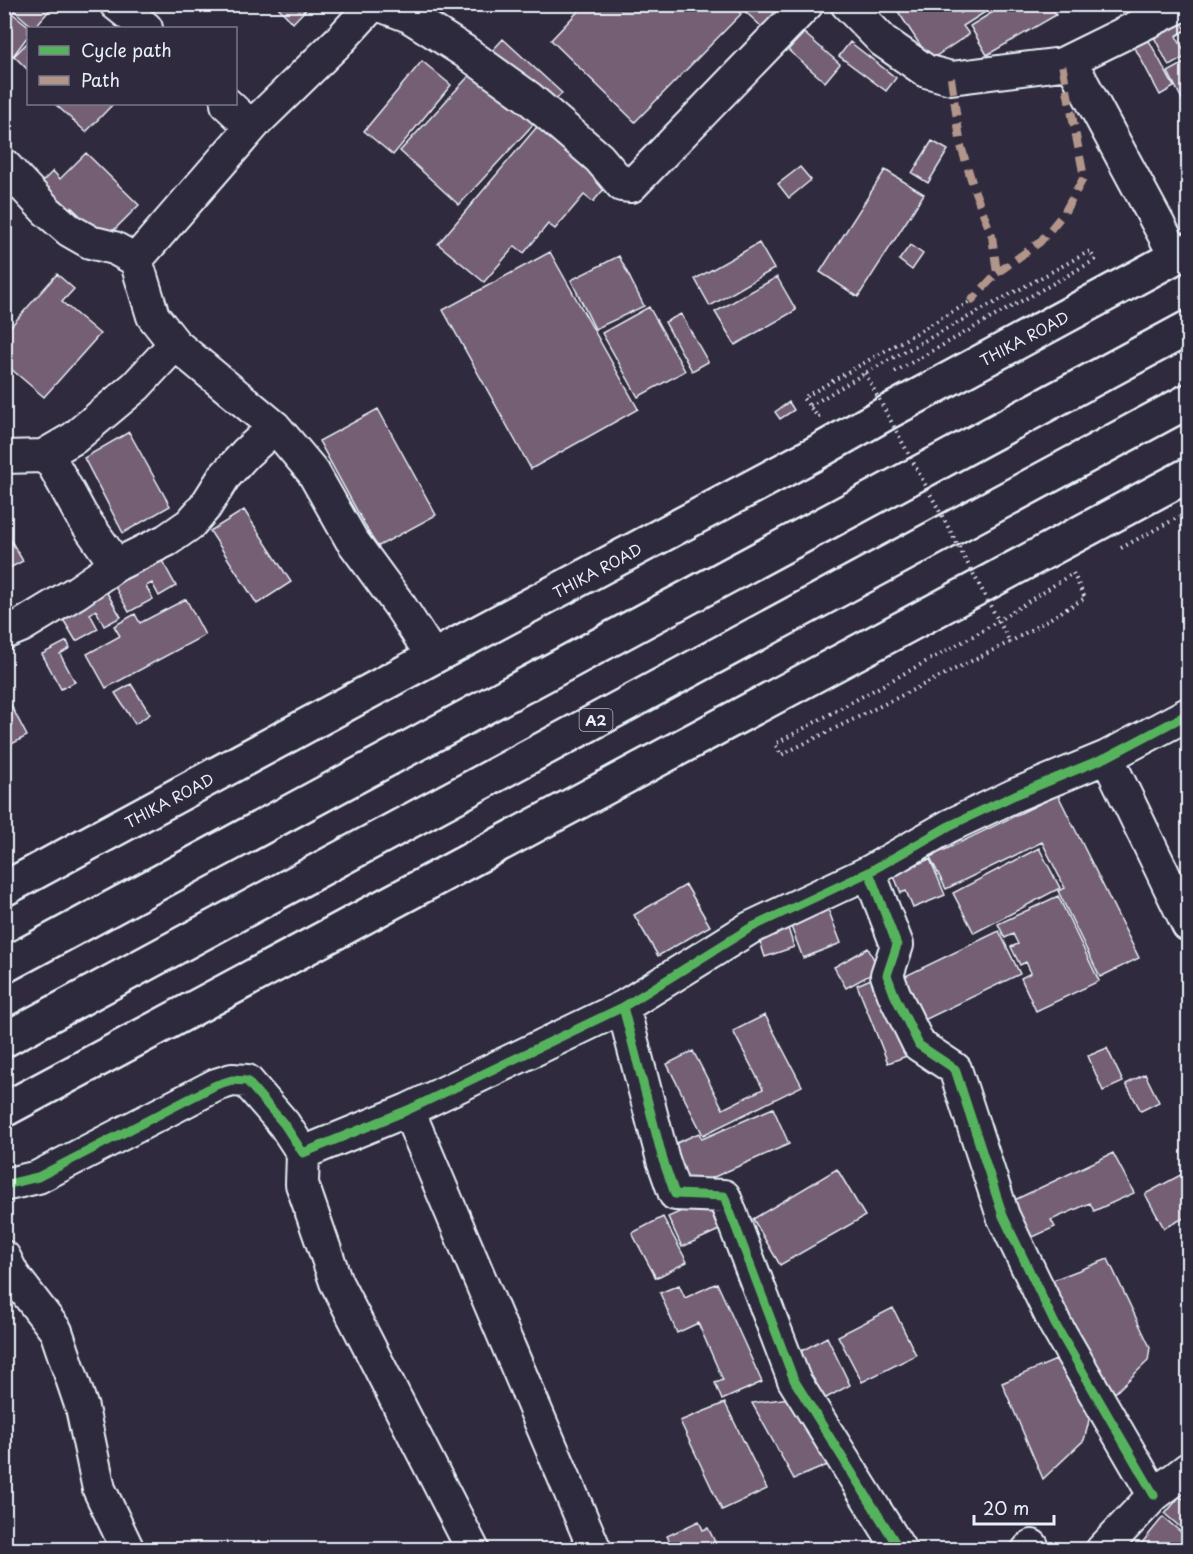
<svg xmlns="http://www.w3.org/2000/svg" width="1193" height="1554" font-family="'Playpen Sans',sans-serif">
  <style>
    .building { fill: #745e75; stroke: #e8f1f8; stroke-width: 1.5 }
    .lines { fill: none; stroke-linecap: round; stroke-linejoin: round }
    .minor-casing { stroke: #e8f1f8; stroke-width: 36 }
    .major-casing { stroke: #e8f1f8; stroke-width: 38 }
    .highway-casing { stroke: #e8f1f8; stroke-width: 38 }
    .path { stroke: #e8f1f8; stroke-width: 4; stroke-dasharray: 1.5 4.5; stroke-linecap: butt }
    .minor { stroke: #2f2a3d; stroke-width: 32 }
    .major { stroke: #2f2a3d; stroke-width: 33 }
    .highway { stroke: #2f2a3d; stroke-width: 33 }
    .path-bridge { stroke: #e8f1f8; stroke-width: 4; stroke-dasharray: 1.5 4.5; stroke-linecap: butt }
    .quiet { stroke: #b2968c; stroke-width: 8; stroke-dasharray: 15 8; stroke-linecap: butt }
    .cycleway-casing { stroke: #2f2a3d; stroke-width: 13 }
    .cycleway { stroke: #56b35d; stroke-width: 9 }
    .labels { text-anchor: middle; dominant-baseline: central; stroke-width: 5; stroke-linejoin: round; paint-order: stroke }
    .shield { fill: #2f2a3d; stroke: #b0b5c0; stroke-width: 1.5 }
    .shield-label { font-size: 14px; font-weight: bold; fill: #e8f1f8 }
    .street-label { font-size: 15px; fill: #e8f1f8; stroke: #2f2a3d }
  </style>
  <rect width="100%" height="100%" fill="#2f2a3d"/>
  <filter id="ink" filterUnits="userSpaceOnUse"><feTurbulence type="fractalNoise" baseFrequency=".0167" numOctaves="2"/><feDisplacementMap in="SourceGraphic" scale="12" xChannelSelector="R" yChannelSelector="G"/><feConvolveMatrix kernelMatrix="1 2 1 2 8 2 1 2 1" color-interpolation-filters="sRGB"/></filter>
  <g filter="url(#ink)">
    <path class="building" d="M15,4H55L34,28L11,8Z
      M275,4H311L293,23Z
      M585,4H731L741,14L635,122L551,40Z
      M737,4H787L764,29Z
      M893,4H955L961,13L973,4H983L987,11L963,26L969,34L930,60Z
      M988,4H1050L1056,15L987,55L970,26L993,12Z
      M8,10L31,28H28V36L13,56L4,50V15Z
      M1180,19L1186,30L1176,36L1187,56L1169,66L1152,33Z
      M804,33L840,64L825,82L788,50Z
      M1146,35L1174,87L1160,95L1132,42Z
      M503,39L562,93L459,205L400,151Z
      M28,42V70L14,56Z
      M850,42L896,78L886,91L839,56Z
      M422,61L451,85L393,155L364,131Z
      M1188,61V101L1184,103L1168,72Z
      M55,104H113L86,132Z
      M552,109L622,168L593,202L584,195L555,229L548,224L524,253L515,246L484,282L438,244Z
      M932,141L948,150L928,183L912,173Z
      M86,153L139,205L105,239L71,207L61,217L34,190L53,171L60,179Z
      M800,167L811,180L789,198L778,184Z
      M885,170L924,194L858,297L820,272Z
      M759,243L774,269L710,306L695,279Z
      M910,245L923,254L912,270L899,260Z
      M550,252L638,409L531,469L443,310Z
      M619,256L644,306L595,329L571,280Z
      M57,274L74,289L62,302L100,334L44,397L4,363V334Z
      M777,277L796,310L735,345L715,312Z
      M649,307L685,371L638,397L602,333Z
      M681,314L708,362L692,371L665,322Z
      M789,402L794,410L780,419L775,412Z
      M378,409L436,515L377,547L319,441Z
      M129,432L170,506L123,533L84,458Z
      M244,510L291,582L257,604L210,531Z
      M4,529L23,561L4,571Z
      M160,557L176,586L159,596L152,583L146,586L153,599L129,612L113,583Z
      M103,586L121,617L104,626L96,610L90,614L98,629L76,641L58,611Z
      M186,599L205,635L106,688L87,654L120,636L114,626L135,614L140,623Z
      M67,641L70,648L60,654L75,682L61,689L42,654Z
      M131,684L150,714L135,724L115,693Z
      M4,692L27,736L4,748Z
      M1058,795L1139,958L1100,977L1058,891L1065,888L1042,842L946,889L930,857Z
      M1039,848L1060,888L974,933L953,893Z
      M930,859L945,895L913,908L906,891L901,893L893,874Z
      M686,885L710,926L658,956L634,915Z
      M1058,896L1099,981L1036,1011L1021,978L1031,973L1026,962L1020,965L1011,947L1018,944L1013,934L1005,938L998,924Z
      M828,909L841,943L803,958L790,924Z
      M786,922L794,947L765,957L757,932Z
      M999,931L1020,974L916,1024L895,981Z
      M868,948L879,970L846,988L834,967Z
      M880,975L912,1054L888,1063L857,985Z
      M765,1015L802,1086L703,1135L667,1064L693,1051L723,1109L763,1089L733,1031Z
      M1107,1048L1123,1082L1103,1091L1088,1056Z
      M1145,1074L1159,1102L1141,1111L1126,1084Z
      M773,1108L789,1144L689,1188L670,1146L699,1133L702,1139Z
      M1113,1153L1134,1193L1094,1211L1090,1203L1051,1220L1055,1227L1024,1241L1006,1204Z
      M837,1169L865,1216L780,1265L753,1219Z
      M1188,1171V1216L1164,1228L1145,1194Z
      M706,1200L719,1230L682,1247L668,1217Z
      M663,1217L687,1262L656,1278L632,1233Z
      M1108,1259L1150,1347L1148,1361L1116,1392H1110L1074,1330L1068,1311L1059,1315L1048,1282Z
      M717,1283L762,1382L722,1400L715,1383L723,1380L698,1323L677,1333L660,1293L679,1285L685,1298Z
      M893,1308L916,1355L862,1382L838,1336Z
      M827,1337L850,1385L817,1403L794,1355Z
      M1063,1357L1089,1418L1088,1425L1084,1440L1043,1479L1002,1383Z
      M798,1397L830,1464L794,1479L752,1403Z
      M725,1403L767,1489L722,1510L680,1421Z
      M1180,1496L1188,1503L1187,1533L1165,1514Z
      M1163,1517L1188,1538V1543L1183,1549L1178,1545L1174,1550H1136Z
      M699,1521L703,1530L708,1528L719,1550H674L667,1536Z"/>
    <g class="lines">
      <g class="minor-casing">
        <path id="minor" d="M116,4L146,28
          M377,4L409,16L464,51L528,97L599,158L622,185L631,186L807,4
          M847,4L883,41L926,71L951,78L1062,64L1184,4
          M1070,60L1176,257
          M227,104L245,121L256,122
          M4,165L47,211L69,230L90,242L114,248L136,260L256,122L340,40L373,4
          M136,260L153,316L175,344L275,427
          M43,456L74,438L136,386L175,344
          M4,457L43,456L53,464L81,515L116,565
          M4,633L21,626L77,592L116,565L167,540L190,524L205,507L224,477L246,453L275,427L313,472L351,539L400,606L433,657
          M1107,757L1188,925
          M869,872L897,945L887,975L894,994L919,1045L955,1069L1003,1216L1055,1324L1154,1495
          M623,1007L663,1160L675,1194L724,1196L794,1380L900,1550
          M408,1110L595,1550
          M303,1153L302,1184L336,1282L473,1550
          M4,1185L38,1177L216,1085L232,1080L247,1081L284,1124L303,1153L408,1110L623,1007L750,928L869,872L949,826L1015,795L1107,757L1188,714
          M4,1257L13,1275L56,1331L82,1408L99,1489L128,1550
          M1028,1550L1032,1546
          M1102,1550L1154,1495L1188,1469"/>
      </g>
      <g class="major-casing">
        <path id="major" d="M4,889L433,657L814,454L888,412L1188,250
          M4,1110L1188,475"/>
      </g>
      <g class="highway-casing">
        <path id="highway" d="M4,966L1188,328
          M4,1040L1188,401"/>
      </g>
      <path class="path" d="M810,406L865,373L1090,251L1095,260L891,374
        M820,416L818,417L803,398L970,302
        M1121,548L1188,512
        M982,631L1073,573L1085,598L1010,642"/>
      <use href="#minor" class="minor"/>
      <use href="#major" class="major"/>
      <use href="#highway" class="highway"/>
      <path class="path-bridge" d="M865,373L1010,642L781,755L775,744L982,631"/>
      <path class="quiet" d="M951,78L961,146L975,192L992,236L997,273L970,302
        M997,273L1040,242L1064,213L1084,177L1062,64"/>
      <g class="cycleway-casing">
        <path id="cycleway" d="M869,872L897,945L887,975L894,994L919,1045L955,1069L1003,1216L1055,1324L1154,1495
          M623,1007L663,1160L675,1194L724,1196L794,1380L900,1550
          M4,1185L38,1177L216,1085L232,1080L247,1081L284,1124L303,1153L408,1110L623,1007L750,928L869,872L949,826L1015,795L1107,757L1188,714"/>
      </g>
      <use href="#cycleway" class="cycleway"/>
    </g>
  </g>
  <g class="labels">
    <rect class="shield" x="579.5" y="709" width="33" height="22" rx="4.5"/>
    <g class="shield-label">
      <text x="596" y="720">A2</text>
    </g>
    <g class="street-label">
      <text transform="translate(1024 338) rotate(-28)">THIKA ROAD</text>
      <text transform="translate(597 570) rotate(-28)">THIKA ROAD</text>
      <text transform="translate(169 800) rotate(-28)">THIKA ROAD</text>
    </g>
  </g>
  <rect width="1193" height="1554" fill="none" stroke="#2f2a3d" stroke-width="24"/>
  <rect x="12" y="12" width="1169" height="1530" fill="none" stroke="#e8f1f8" stroke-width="2" filter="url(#ink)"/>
  <rect x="27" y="27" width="210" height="78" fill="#2f2a3d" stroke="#797a88" stroke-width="1.5"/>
  <rect x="39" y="46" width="30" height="9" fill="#56b35d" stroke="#797a88" stroke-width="1.5"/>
  <text x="81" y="57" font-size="18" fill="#e8f1f8">Cycle path</text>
  <rect x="39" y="76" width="30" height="9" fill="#b2968c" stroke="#797a88" stroke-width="1.5"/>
  <text x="81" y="87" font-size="18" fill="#e8f1f8">Path</text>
  <path d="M974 1515v9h80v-9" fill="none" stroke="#e8f1f8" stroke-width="3"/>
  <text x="983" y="1515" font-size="18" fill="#e8f1f8" stroke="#2f2a3d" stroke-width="4.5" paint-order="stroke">20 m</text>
</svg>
